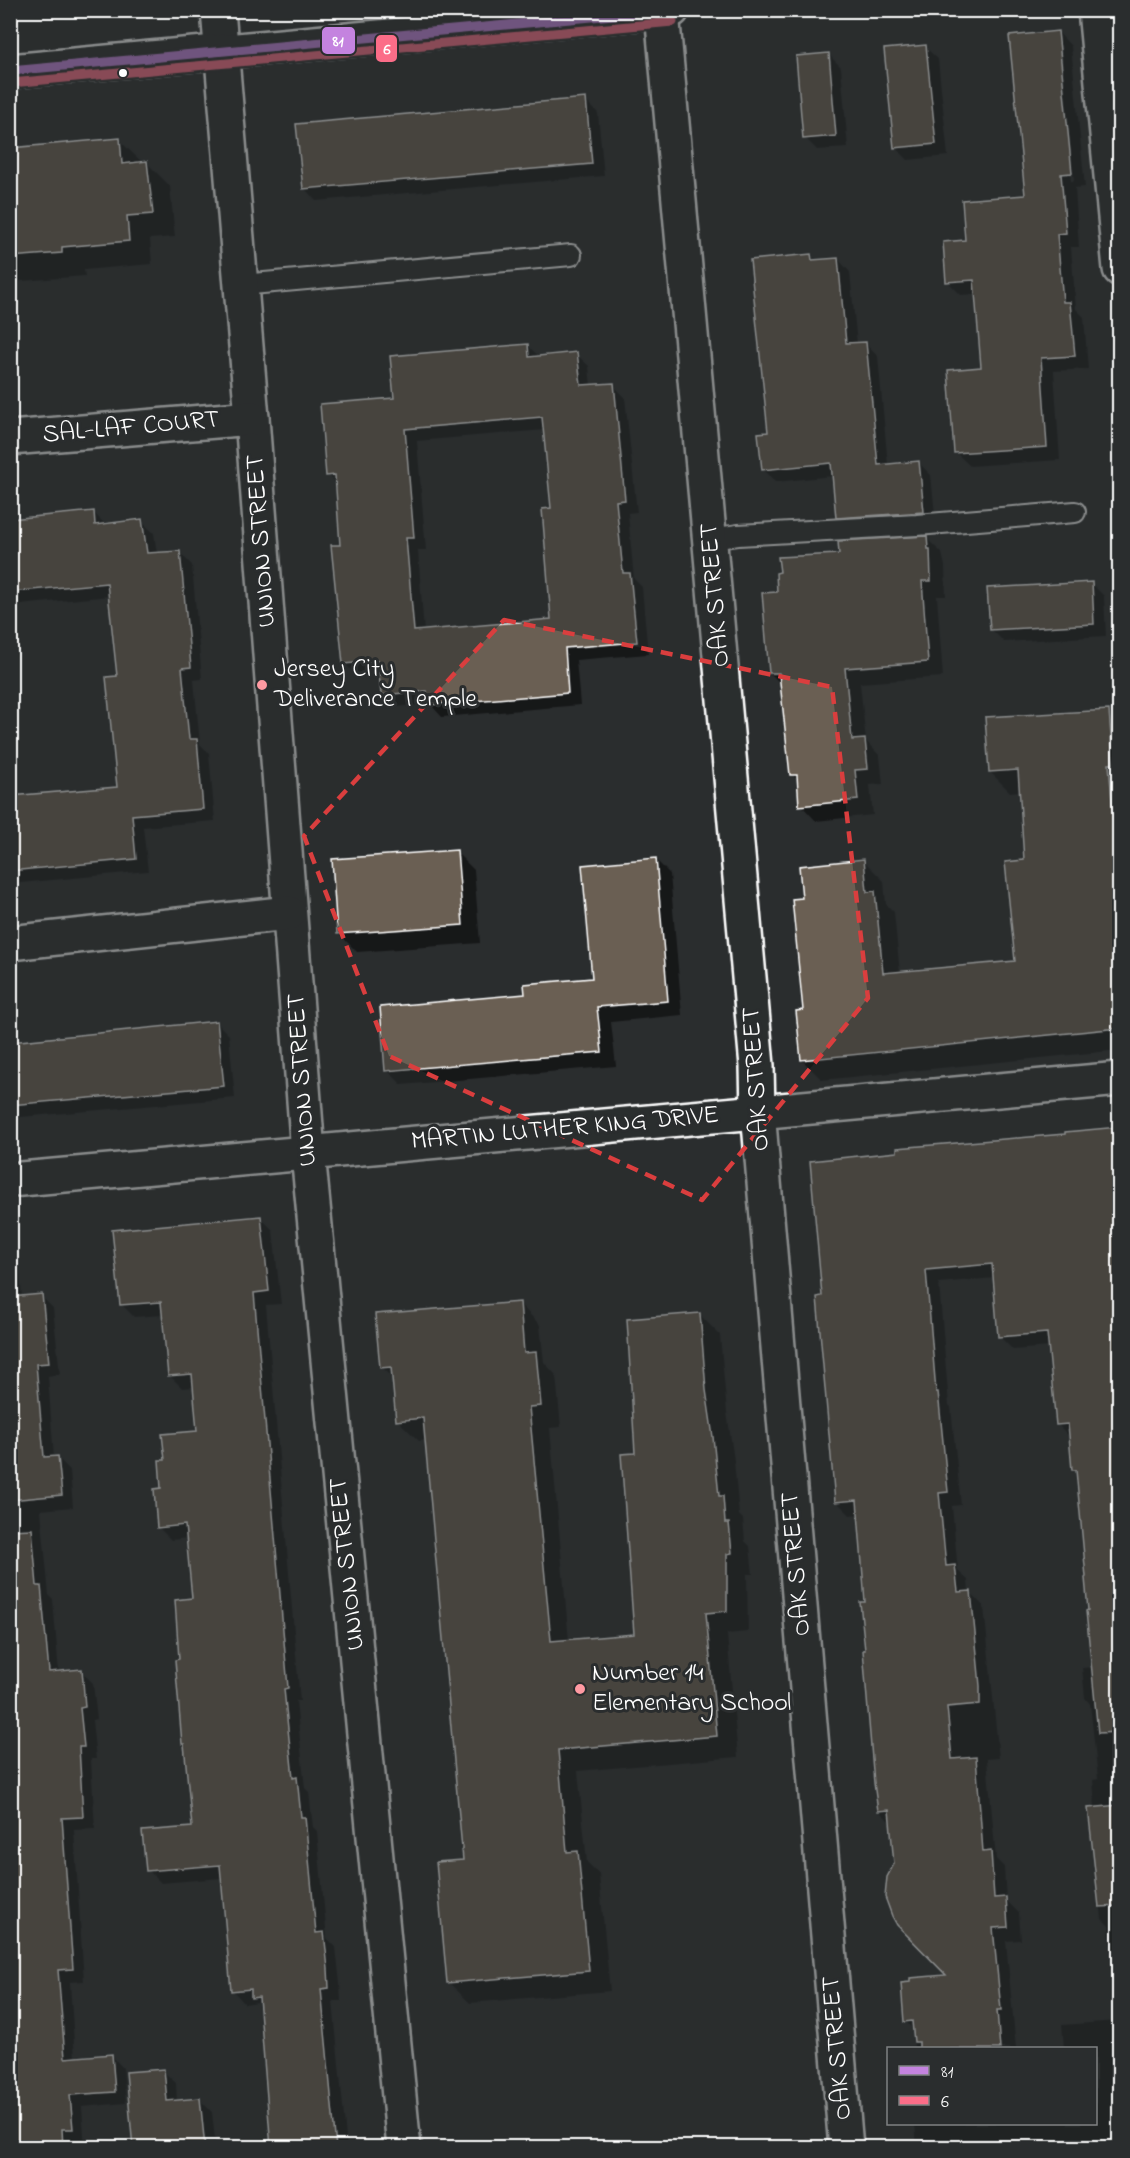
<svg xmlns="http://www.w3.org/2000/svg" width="1130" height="2158" viewBox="0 0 1130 2158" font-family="'Indie Flower',sans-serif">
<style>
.shadow{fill:#0007;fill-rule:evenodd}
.building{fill:#6b5f52;stroke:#fff;stroke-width:1.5;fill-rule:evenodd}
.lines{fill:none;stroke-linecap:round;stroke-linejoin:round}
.lane-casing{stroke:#fff;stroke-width:24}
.street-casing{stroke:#fff;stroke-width:38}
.secondary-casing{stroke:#fff;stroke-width:38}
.lane{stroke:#2a2d2e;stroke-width:20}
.street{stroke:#2a2d2e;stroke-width:33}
.secondary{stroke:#2a2d2e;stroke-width:33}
.bus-1-casing{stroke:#2a2d2e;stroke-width:14}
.bus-2-casing{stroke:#2a2d2e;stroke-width:14}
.bus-1{stroke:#c483df;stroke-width:9}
.bus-2{stroke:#fb6d88;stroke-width:9}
.marked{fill:none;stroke:#da3e3e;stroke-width:4.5;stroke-dasharray:12 8;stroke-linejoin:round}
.bus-dot{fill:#fff;stroke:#2a2d2e;stroke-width:2}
.poi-dot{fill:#ff9aa2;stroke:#2a2d2e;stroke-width:2}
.labels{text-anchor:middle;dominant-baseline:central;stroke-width:6;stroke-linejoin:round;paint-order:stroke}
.street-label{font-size:26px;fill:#fff;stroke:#2a2d2e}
.poi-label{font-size:26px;fill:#fff;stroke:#2a2d2e;text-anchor:start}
.line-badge{stroke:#2a2d2e;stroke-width:2}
.badge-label{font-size:16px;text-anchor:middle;font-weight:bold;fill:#fff}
</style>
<rect width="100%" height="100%" fill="#2a2d2e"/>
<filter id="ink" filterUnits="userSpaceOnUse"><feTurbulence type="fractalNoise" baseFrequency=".0167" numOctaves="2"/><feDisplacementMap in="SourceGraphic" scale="12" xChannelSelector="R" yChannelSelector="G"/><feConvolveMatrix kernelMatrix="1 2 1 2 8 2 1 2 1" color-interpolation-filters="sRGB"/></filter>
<g filter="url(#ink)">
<!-- shadow -->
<g class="shadow">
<path d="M1058 32 1071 46 1085 187 1075 188 1079 247H1071L1076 309 1084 317 1088 369 1054 371 1060 460 970 466 956 453 982 369 977 294 961 295 947 281 966 242 1027 197ZM1058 45H1061L1074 181H1071Z"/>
<polygon points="925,47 938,59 948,156 908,160 896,148"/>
<polygon points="828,54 841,67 848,148 817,150 805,138"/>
<polygon points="585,100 598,113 604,176 316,201 304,188"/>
<polygon points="119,140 143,163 147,163 170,186 175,237 150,239 152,264 84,270 85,276 10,282 10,149"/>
<polygon points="811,256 816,261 838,259 850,272 857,344 865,343 878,356 888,465 919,463 931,475 936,524 850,529 837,517 833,476 776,482 763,469"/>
<path d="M528 346 540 357 576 354 589 366 591 386 613 385 625 397 637 512 628 513 634 579 642 587 648 654 576 660 580 705 442 717 430 704 395 707 383 695 381 674 357 676 344 663 342 546 337 484 328 475 395 400ZM545 430 552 510 553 621 424 632 418 550H426L417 441Z"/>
<polygon points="93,512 106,525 141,521 154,533 157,554 179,552 192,565 202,679 194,680 200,744 209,753 215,821 143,827 148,871 10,884 10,798 119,788 118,677 110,596 10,606 10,520"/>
<polygon points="926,538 942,553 945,566 946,596 937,596 943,677 860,683 866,741 880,756 883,784 870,785 873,815 816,821 801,805 799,781 791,774 782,685 770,673 778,594 841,555"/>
<polygon points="1091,583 1104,596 1106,636 1004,642 991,629"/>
<polygon points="1109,711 1120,722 1120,1050 822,1080 802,1060 804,1012 804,899 864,861 884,881 886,904 894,912 900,973 1016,962 1026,861 1021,791 1010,792 990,772"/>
<polygon points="456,852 474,870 480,943 357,952 339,934"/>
<polygon points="655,859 670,874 682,1015 611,1022 616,1066 402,1085 387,1070 526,995 594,979"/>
<polygon points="217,1023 229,1035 235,1098 10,1118 10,1043"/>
<polygon points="1120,1129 1120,2143 1060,2148 917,2148 915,2124 1096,2124 1096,2048 1064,2048 1062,2025 1116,2021 1109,1926 1102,1919 1090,1809 1095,1808 1093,1780 1098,1779 1090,1704 1085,1698 1082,1668 1093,1667 1077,1473 1074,1470 1071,1438 1058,1425 1050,1347 1013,1350 999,1336 995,1278 939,1283 949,1405 951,1407 961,1505 952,1506 958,1571 968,1580 969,1592 984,1606 999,1758 987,1759 996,1859 1004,1867 1006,1900 1019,1913 1021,1940 1006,1941 1016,2048 914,2048 912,2028 905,2021 949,1977 895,1864 892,1824 879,1811 866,1651 866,1603 860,1514 850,1515 836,1501 819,1298 1067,1136 1067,1133"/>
<polygon points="261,1218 273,1230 281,1304 266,1305 300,1701 296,1701 305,1788 309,1792 313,1827 317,1831 327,1938 336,1947 340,1983 341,2001 333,2001 347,2148 273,2148 261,2006 258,2002 245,2004 233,1991 222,1878 161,1883 148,1870 194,1828 180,1661 193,1600 188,1538 171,1540 158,1527 166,1461 198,1433 195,1387 182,1388 169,1375 164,1315 134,1317 121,1304"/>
<polygon points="10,1243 18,1250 22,1297 41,1296 53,1308 60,1374 48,1376 54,1458 58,1458 70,1470 73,1507 41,1510 49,1595 53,1599 59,1673 81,1671 93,1683 97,1719 92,1720 96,1759 91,1759 95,1829 74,1830 84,1981 70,1982 75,2058 111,2055 123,2068 126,2103 82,2107 85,2148 10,2148"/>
<polygon points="519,1303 540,1325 544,1362 556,1375 561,1427 550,1428 569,1641 636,1635 637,1454 699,1314 720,1335 727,1412 734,1460 739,1515 743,1519 745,1541 750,1546 753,1574 747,1574 748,1632 727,1634 738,1757 578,1771 587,1862 599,1874 610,1991 470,2003 448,1982 465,1861 427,1440 419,1441 397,1420 394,1379 382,1367"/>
<polygon points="163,2071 176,2083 177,2102 200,2100 212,2112 216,2148 135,2148"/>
</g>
<!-- building -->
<g class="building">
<polygon points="1058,31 1072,173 1061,174 1066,233 1057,234 1063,302 1070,302 1075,356 1041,358 1047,447 954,453 948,370 981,367 974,280 946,282 943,242 965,240 962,200 1025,195 1009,36"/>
<polygon points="926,45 936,144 894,148 884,49"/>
<polygon points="829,53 836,136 803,139 796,56"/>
<polygon points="586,98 592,164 303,189 296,124"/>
<polygon points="120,138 122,164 147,161 153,214 127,216 129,241 62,247 62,253 10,257 10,148"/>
<polygon points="811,254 812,260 838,258 846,343 866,342 878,465 919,461 924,512 836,518 831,463 762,470 758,433 768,432 750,260"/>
<path d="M528 344 529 357 577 352 581 385 614 383 625 500 616 501 623 573H630L637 642 565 648 568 693 428 705 427 691 381 695 378 661 343 664 331 545H340L335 475 326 476 320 404 394 398 390 356ZM542 417 551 508 542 509 551 619 414 631 406 538H414L405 429Z"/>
<polygon points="94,511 95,525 142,519 147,553 180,551 191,667 182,668 189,739 197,739 203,809 132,815 136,859 10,871 10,796 117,787 106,677 117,676 107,583 10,592 10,519"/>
<polygon points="927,536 928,549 930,549 931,581 922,581 928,662 845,668 852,740 865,739 868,769 855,770 858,800 799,806 797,775 790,775 779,673 769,673 762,593 777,592 776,573 780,572 778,557 839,554 838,541"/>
<polygon points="1092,582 1094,624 990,630 987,588"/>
<polygon points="1109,710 1113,764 1109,764 1119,888 1119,1028 801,1060 796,1011 803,1010 792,899 802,898 799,866 864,859 867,892 875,891 883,973 1015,961 1005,862 1024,860 1018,770 989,772 985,717"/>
<polygon points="457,850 463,925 337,934 332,859"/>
<polygon points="656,858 668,1001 597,1007 602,1052 385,1071 380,1007 525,994 524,984 592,978 582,865"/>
<polygon points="217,1021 224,1086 10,1105 10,1042"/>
<polygon points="1119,1127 1119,1732 1098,1733 1086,1611 1088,1610 1085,1578 1086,1577 1076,1470 1072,1470 1068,1424 1056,1425 1047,1333 998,1337 992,1264 926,1270 936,1392 938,1392 948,1492 939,1493 946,1566 955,1565 958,1592 971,1591 980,1686 980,1704 947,1707 952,1759 976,1757 983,1852 991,1851 994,1898 1006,1897 1008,1927 993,1928 1001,2010 997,2010 1000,2049 919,2049 919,2042 914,2042 912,2021 904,2022 901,1983 910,1982 910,1978 946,1975 897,1925 892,1916 885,1897 887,1877 894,1864 889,1810 878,1811 874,1783 863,1650 865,1650 860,1602 865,1602 857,1500 835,1502 817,1297 822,1296 810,1161 897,1152 897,1148 1065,1134 1065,1132"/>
<polygon points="261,1216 269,1291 254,1293 288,1688 284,1689 293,1778 297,1777 301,1817 305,1817 316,1933 324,1932 328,1969 329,1988 321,1989 336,2148 271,2148 259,1997 251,1998 251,1989 231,1991 220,1865 146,1871 142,1831 192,1827 184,1744 182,1744 175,1660 179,1659 175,1600 192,1598 185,1525 157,1528 154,1489 161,1488 159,1460 165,1460 162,1434 197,1431 192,1374 168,1376 161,1302 120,1305 112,1230"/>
<polygon points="42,1294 49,1363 36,1364 44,1457 58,1456 62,1495 10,1500 10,1297"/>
<polygon points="520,1302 524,1353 536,1352 541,1406 529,1407 551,1641 634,1634 621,1454 635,1453 627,1319 700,1313 706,1390 713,1437 719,1496 723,1496 725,1523 729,1523 732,1553 727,1554 727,1611 706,1613 717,1736 558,1750 567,1852 578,1851 589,1971 447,1983 436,1862 463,1860 423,1418 396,1421 391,1367 380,1368 375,1314"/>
<polygon points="32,1529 37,1586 41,1586 49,1672 82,1669 85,1707 80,1708 84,1747 79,1747 83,1817 62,1818 73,1969 58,1970 65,2058 112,2054 115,2092 70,2095 73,2129 62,2129 63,2148 10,2148 10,1530"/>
<polygon points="1119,1805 1119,1906 1099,1907 1088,1808"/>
<polygon points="164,2069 167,2101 200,2098 205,2148 133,2148 126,2072"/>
</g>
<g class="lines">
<!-- lane casing -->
<g class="lane-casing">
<g id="lane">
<polyline points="242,285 571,255"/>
<polyline points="711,539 738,535 917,525 1075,512"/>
</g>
</g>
<!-- street casing -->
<g class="street-casing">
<g id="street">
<polyline points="218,10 252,418 308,1153 404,2148"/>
<polyline points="1095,10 1120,269"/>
<polyline points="662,12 757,1066 758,1111 846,2148"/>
<polyline points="10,438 252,418"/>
<polyline points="10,943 289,913"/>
</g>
</g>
<!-- secondary casing -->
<g class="secondary-casing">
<g id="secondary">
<polyline points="10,71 672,10"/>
<polyline points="10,1180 1120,1079"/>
</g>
</g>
<!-- lane -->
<use href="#lane" class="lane"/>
<!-- street -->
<use href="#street" class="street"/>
<!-- secondary -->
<use href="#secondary" class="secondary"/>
<!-- bus-1 casing -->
<g class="bus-1-casing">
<polyline id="bus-1" points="10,71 667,10"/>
</g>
<!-- bus-2 casing -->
<g class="bus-2-casing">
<polyline id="bus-2" points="11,83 673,22"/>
</g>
<!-- bus-1 -->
<use href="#bus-1" class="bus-1"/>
<!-- bus-2 -->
<use href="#bus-2" class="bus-2"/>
</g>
</g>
<!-- marked area -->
<path d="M0 0H1130V2158H0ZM504 620 832 687 868 998 702 1200 389 1056 304 836Z" fill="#2a2d2e" fill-opacity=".55" fill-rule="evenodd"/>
<path class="marked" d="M504 620 832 687 868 998 702 1200 389 1056 304 836Z"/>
<!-- markers -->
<circle class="bus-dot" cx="123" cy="73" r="5"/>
<g class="poi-dot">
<circle cx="262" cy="685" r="6"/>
<circle cx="580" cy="1689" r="6"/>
</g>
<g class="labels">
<!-- street labels -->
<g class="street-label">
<text transform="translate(131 428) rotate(-5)">SAL-LAF COURT</text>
<text transform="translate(262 541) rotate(-94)">UNION STREET</text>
<text transform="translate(716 595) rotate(-95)">OAK STREET</text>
<text transform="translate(757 1079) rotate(-94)">OAK STREET</text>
<text transform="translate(303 1080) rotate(-94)">UNION STREET</text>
<text transform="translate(565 1129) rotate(-5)">MARTIN LUTHER KING DRIVE</text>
<text transform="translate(348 1564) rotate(-96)">UNION STREET</text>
<text transform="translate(797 1564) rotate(-95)">OAK STREET</text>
<text transform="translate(838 2048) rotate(-95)">OAK STREET</text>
</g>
<!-- poi labels -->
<g class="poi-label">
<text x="274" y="670">Jersey City<tspan x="274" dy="30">Deliverance Temple</tspan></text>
<text x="592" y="1674">Number 14<tspan x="592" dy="30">Elementary School</tspan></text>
</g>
</g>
<g class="line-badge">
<rect x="321" y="26" width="35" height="29" rx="6" fill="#c483df"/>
<rect x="375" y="34" width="23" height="29" rx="6" fill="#fb6d88"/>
</g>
<g class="badge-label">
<text x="338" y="46">81</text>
<text x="387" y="54">6</text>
</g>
<!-- margin -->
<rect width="1130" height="2158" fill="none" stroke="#2a2d2e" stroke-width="36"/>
<rect x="18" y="18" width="1094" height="2122" fill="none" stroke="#fff" stroke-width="2" filter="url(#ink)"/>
<!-- legend -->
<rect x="887" y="2047" width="210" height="78" fill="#2a2d2e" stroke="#7f8182" stroke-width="1.5"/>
<rect x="899" y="2066" width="30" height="9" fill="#c483df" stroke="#7f8182" stroke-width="1.5"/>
<text x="941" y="2077" font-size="18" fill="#ffffff">81</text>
<rect x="899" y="2096" width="30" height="9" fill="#fb6d88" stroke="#7f8182" stroke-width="1.5"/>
<text x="941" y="2107" font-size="18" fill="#ffffff">6</text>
</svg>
